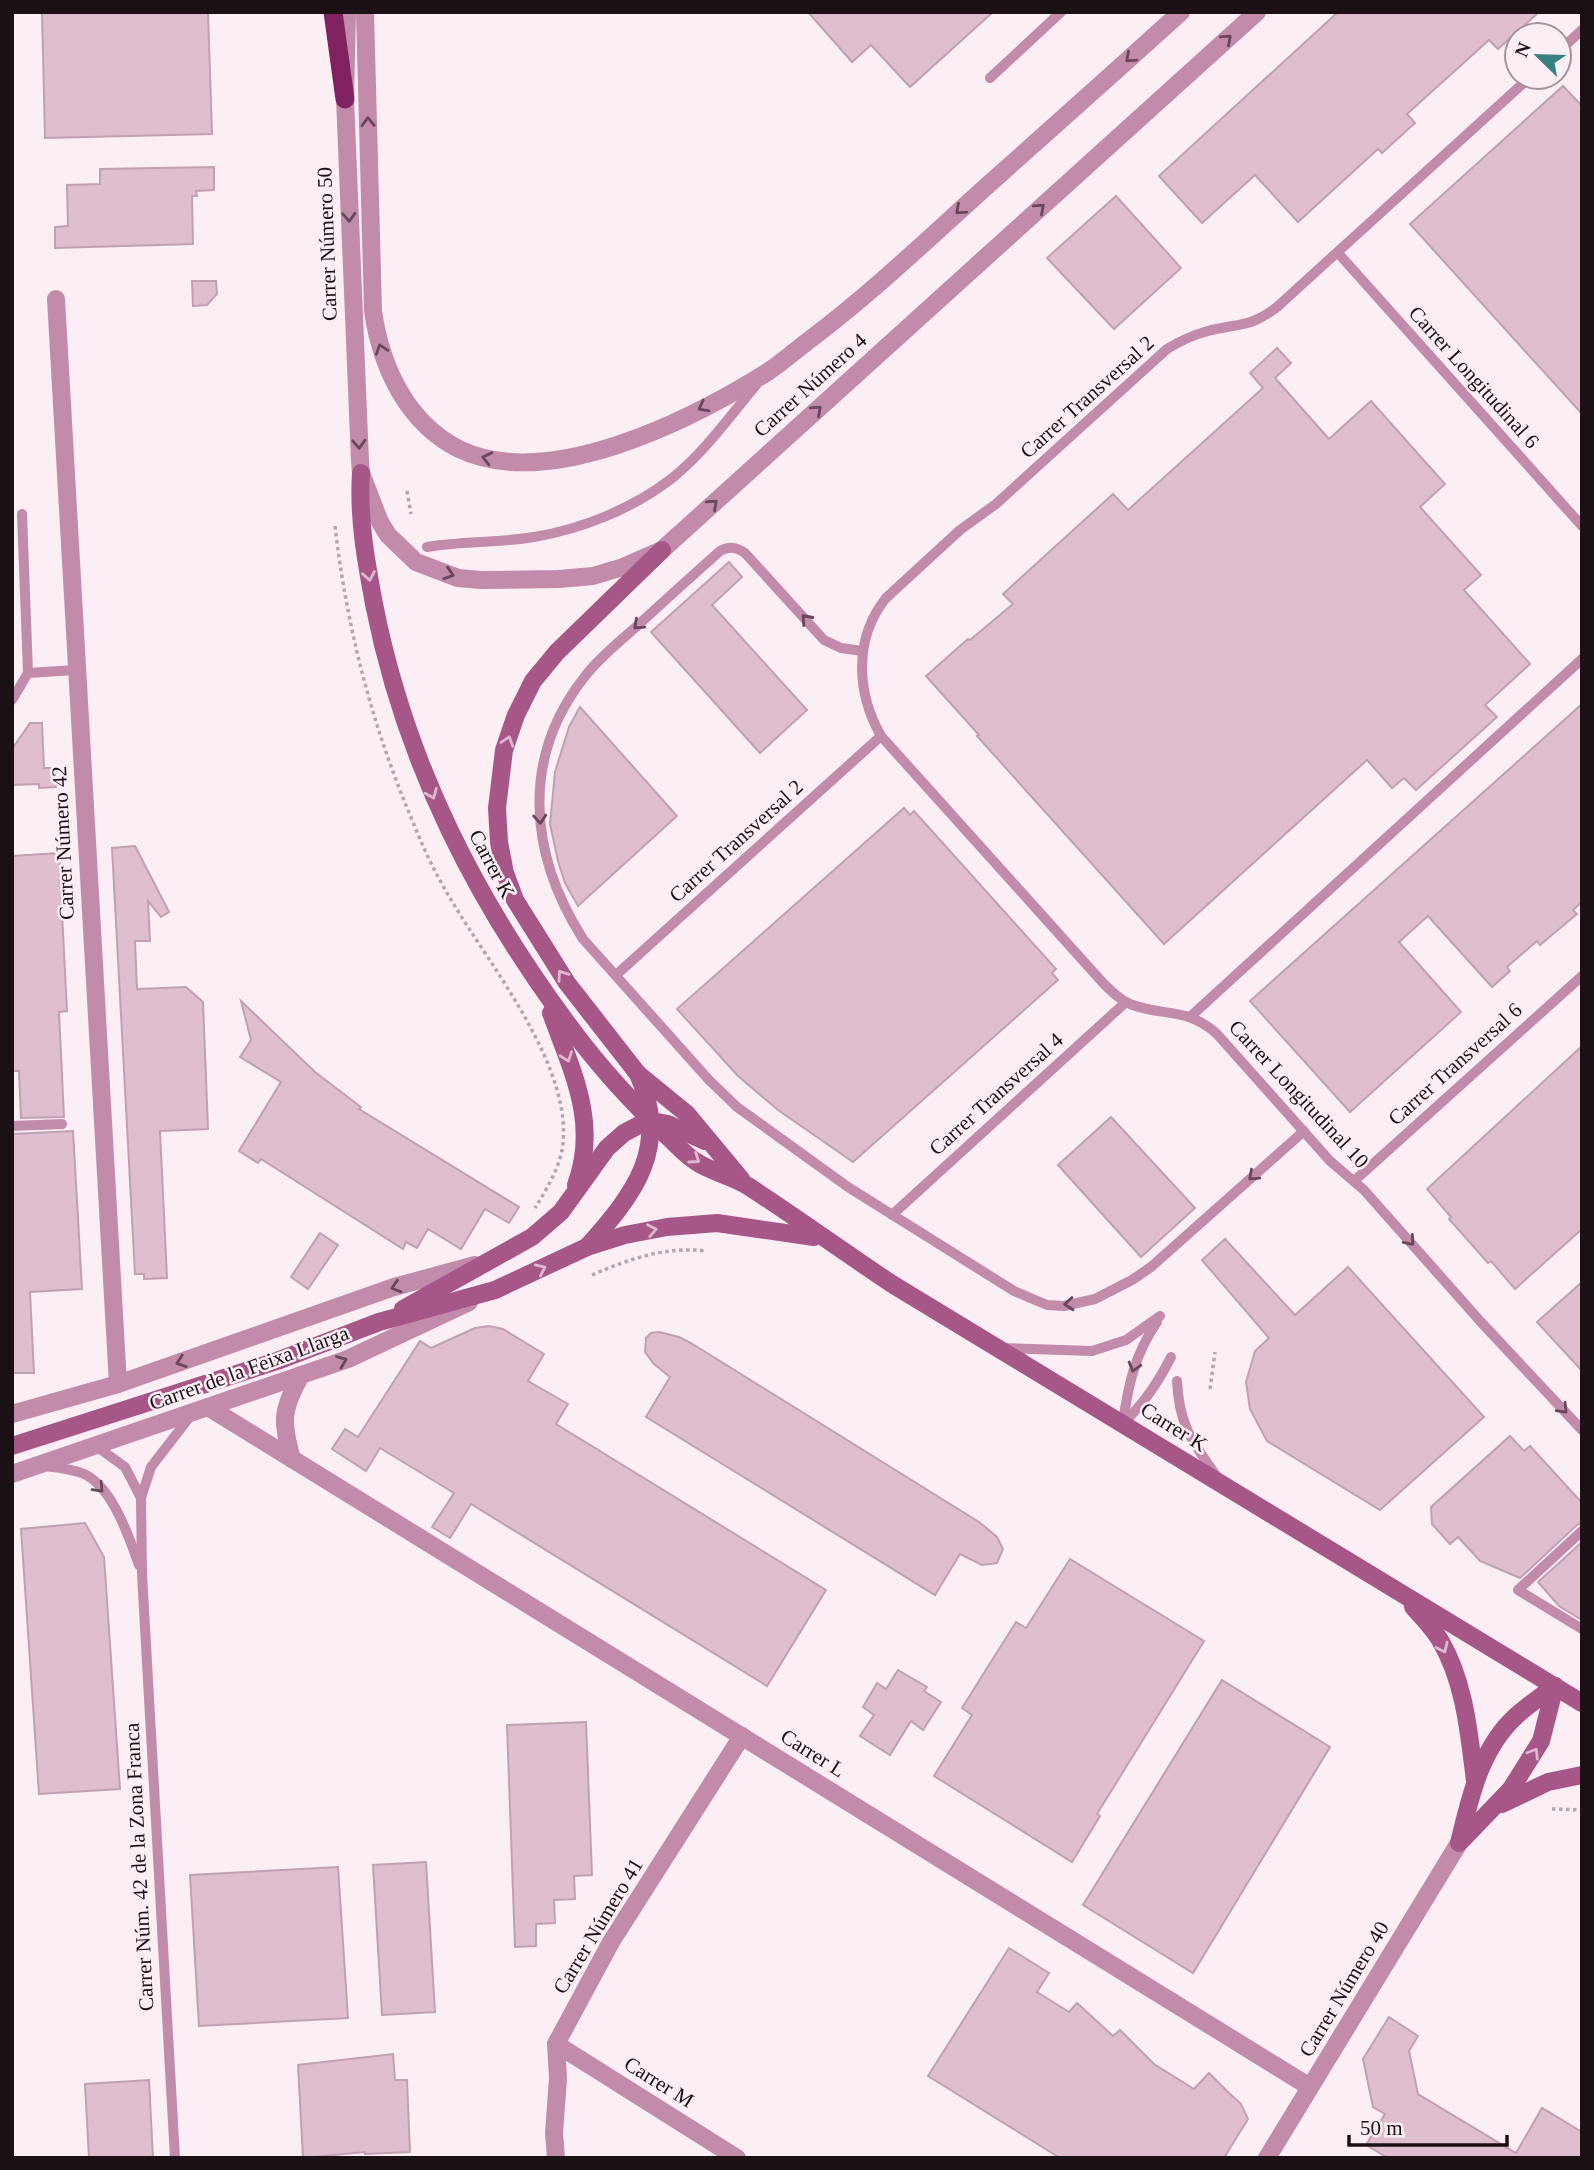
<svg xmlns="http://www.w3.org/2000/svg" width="1594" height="2170" viewBox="0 0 1594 2170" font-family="Georgia,serif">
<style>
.building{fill:#dfbed0;stroke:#c0a0b1;stroke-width:2}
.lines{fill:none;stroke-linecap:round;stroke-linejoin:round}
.path{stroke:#b4a6ad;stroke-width:3.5;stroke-dasharray:3.5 3.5;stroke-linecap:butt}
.service{stroke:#c28baa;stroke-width:10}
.minor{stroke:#c28baa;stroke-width:18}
.tertiary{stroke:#c28baa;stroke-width:18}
.secondary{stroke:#a65787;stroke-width:18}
.trunk{stroke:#802260;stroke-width:19}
.oneway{stroke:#674759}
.oneway2{stroke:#deb9ce}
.labels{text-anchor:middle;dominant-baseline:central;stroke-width:5;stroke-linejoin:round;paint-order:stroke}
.street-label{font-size:21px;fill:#1c1017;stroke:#fceef5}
</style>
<rect width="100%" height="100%" fill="#fceef5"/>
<!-- building -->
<g class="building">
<polygon points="42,12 208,12 212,134 45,138"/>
<polygon points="808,12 993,12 910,87 871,45 852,62"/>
<polygon points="1338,12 1539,12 1498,49 1489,40 1407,114 1415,123 1382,153 1378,149 1298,222 1255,175 1202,223 1159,176"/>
<polygon points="1563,86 1582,106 1582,414 1410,224"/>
<polygon points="214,167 214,190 196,191 197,196 192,196 193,244 55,248 55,227 68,226 67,185 100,184 100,169"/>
<polygon points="1116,196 1181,268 1114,329 1047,258"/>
<polygon points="192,281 216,281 217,294 207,305 193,306"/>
<polygon points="1277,348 1291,363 1275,378 1329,439 1371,401 1445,484 1420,507 1481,575 1464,590 1530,664 1485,705 1497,717 1416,790 1404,778 1392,788 1367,760 1164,944 977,736 979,735 926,676 968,639 970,640 1013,604 1003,594 1113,494 1128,510 1263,388 1250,373"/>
<polygon points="729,562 742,577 712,605 807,710 760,753 651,632"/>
<polygon points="1582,704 1582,902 1573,910 1577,914 1540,945 1537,941 1507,967 1510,971 1492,987 1428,916 1399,942 1461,1012 1350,1112 1250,1001"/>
<polygon points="580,707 677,816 578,906 565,883 558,861 550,824 555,772 569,727"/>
<polygon points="30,723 42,723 44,768 55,768 56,787 39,788 39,784 12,785 12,749"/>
<polygon points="904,808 910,815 914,811 1056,969 1052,973 1058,980 853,1162 778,1110 738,1076 677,1009"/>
<polygon points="135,846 169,912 161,917 148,901 150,941 135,941 137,989 186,987 203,1002 208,1129 160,1131 167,1278 144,1279 144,1274 135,1274 112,848"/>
<polygon points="59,853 67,1011 59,1012 64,1117 21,1118 19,1071 12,1071 12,856"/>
<polygon points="241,1001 315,1072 361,1107 359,1109 519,1207 509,1223 485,1209 461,1249 428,1229 417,1248 406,1242 403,1249 261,1159 258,1163 239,1151 281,1082 240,1057 251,1040"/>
<polygon points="1582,1046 1582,1229 1515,1289 1491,1261 1488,1263 1449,1219 1451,1217 1427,1189"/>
<polygon points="1111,1117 1195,1208 1141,1257 1058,1165"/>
<polygon points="73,1131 82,1289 30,1292 34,1373 12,1373 12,1134"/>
<polygon points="320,1233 338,1245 308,1289 291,1277"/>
<polygon points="1225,1239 1295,1315 1348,1267 1484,1417 1380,1510 1267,1441 1250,1409 1246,1382 1255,1351 1269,1338 1202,1260"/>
<polygon points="1582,1282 1582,1371 1537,1322"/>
<polygon points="489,1326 503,1329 544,1354 528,1381 568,1404 556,1424 826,1590 767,1686 471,1504 450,1538 432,1527 454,1493 380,1448 366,1471 332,1449 345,1429 358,1437 420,1341 431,1348 475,1328"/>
<polygon points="659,1332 679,1337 691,1343 979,1522 997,1537 1003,1549 997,1563 982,1565 960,1554 935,1595 646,1417 670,1377 654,1364 645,1352 646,1338 651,1333"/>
<polygon points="1510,1436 1524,1451 1530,1446 1582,1503 1582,1523 1577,1525 1520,1578 1480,1561 1458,1537 1450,1544 1432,1524 1431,1507"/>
<polygon points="85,1523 104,1557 120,1789 39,1794 21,1529"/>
<polygon points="1582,1542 1582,1620 1559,1606 1538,1582"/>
<polygon points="1070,1559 1204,1641 1097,1814 1100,1816 1072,1862 934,1776 972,1715 962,1708 1016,1622 1026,1628"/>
<polygon points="898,1670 927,1687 924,1691 941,1702 923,1730 911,1721 890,1755 860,1736 874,1715 863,1707 877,1683 886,1689"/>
<polygon points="1222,1680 1330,1747 1193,1973 1083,1905"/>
<polygon points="586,1722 592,1875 574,1876 575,1899 554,1900 555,1923 536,1924 536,1946 515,1947 507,1725"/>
<polygon points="426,1862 435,2012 382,2015 373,1865"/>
<polygon points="338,1867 348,2018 199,2026 190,1875"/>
<polygon points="1009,1948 1049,1973 1037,1992 1069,2012 1077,2003 1113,2036 1120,2030 1154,2064 1194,2089 1209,2073 1228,2092 1241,2104 1248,2119 1224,2158 1060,2158 928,2076"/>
<polygon points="1389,2017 1418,2036 1409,2051 1418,2094 1516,2153 1542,2108 1582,2132 1582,2158 1388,2158 1366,2145 1385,2114 1373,2107 1363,2059"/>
<polygon points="393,2054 395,2080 407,2080 410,2152 365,2154 365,2152 303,2158 298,2065"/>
<polygon points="149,2080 153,2158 89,2158 85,2084"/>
</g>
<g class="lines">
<!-- path -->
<g class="path">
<polyline points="407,491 411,514"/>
<path d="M335 526C347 629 372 726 413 822 424 850 437 877 453 903 491 967 576 1071 562 1150 558 1171 546 1190 535 1208"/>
<path d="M592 1275C629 1259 666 1246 707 1251"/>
<polyline points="1210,1389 1215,1352"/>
<polyline points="1552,1809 1582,1810"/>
</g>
<!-- service -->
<g class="service">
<polyline points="1559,51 1582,30"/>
<path d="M1530 77 1277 307C1250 328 1238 323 1208 331 1193 335 1180 341 1167 349L996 504 960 530 886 598C854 638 856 692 881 736L1104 984C1112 992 1120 1000 1130 1004 1162 1017 1186 1006 1217 1034L1330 1161 1364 1190 1480 1321 1582 1430"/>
<polyline points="990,78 1061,12"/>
<polyline points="1338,253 1582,526"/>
<polyline points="22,514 28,673"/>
<path d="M427 547C462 541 499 543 534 537 582 529 632 509 671 479 704 453 730 416 757 384"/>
<path d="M863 651 841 648 824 640 745 553C736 547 729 546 720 551 692 576 664 601 636 627 619 642 600 657 586 675 520 757 529 854 583 939L709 1080 737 1107 848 1187 1014 1291 1047 1305 1064 1306 1095 1299 1132 1280 1151 1267 1304 1131"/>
<polyline points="12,700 28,673 76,670"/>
<polyline points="616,975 881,736"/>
<polyline points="1190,1017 1582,659"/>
<polyline points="12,1126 62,1124"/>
<polyline points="1354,1181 1582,976"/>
<polyline points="892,1215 1126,1002"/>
<polyline points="1001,1348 1092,1351 1126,1340 1160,1316"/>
<path d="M1177 1381C1179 1426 1193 1442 1217 1477"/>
<path d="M1123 1423C1128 1385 1135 1354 1157 1322"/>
<path d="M1123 1423C1144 1404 1158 1383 1171 1357"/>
<polyline points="96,1446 125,1467 141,1498 142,1574 175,2158"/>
<path d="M45 1466C58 1468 76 1469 88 1476 114 1492 129 1537 139 1565"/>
<polyline points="141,1498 151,1467 192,1414"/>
<polyline points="1582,1531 1518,1590 1582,1629"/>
</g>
<!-- minor -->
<g class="minor">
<polyline points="56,299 118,1384"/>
<polyline points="208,1407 1310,2087"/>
<polyline points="12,1414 118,1384 394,1287 475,1265"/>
<path d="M292 1459C281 1421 282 1409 301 1375"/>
<polyline points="12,1474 348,1359 469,1302"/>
<polyline points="556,2044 737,2158"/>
<polyline points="556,2158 554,2133 558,2078 556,2044 611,1942 742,1736"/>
<polyline points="1267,2158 1459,1843"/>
</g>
<!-- tertiary -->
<g class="tertiary">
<polyline points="347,12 345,99 360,461 361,473 380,522 388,535 416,562 458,578 481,580 559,579 593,576 623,567 662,550 1257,12"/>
<path d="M365 12 373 311C381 367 407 423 459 449 548 492 689 421 766 373 782 363 797 349 812 338 874 291 930 237 988 185 1052 128 1117 70 1181 12"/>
</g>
<!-- secondary -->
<g class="secondary">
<path d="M361 473C358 518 366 561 374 604 406 766 478 905 576 1035 603 1071 632 1102 664 1133 674 1142 684 1154 695 1161 711 1172 732 1176 748 1186 797 1218 844 1252 892 1284L1582 1703"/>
<polyline points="662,550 557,652 533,681 516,715 504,750 497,808 499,842 505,873 515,900 567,983 638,1074 687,1114 741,1179"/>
<path d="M551 1013C572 1071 599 1123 576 1185"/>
<path d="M587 1247C634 1194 671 1148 638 1074"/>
<polyline points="403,1309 532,1237 561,1212 607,1148 624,1133 641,1124 652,1121 668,1124 705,1141"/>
<polyline points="12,1446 277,1361 379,1322 495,1290 587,1247 625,1235 667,1227 717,1223 814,1237"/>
<path d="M1413 1607C1422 1617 1433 1628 1440 1640 1465 1682 1469 1734 1475 1781"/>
<polyline points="1502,1804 1548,1782 1582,1775"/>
<polyline points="1461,1841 1511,1789 1541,1741 1555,1686"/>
<path d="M1459 1843C1470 1798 1480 1749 1516 1716 1528 1705 1542 1696 1555 1686"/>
</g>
<!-- trunk -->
<polyline class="trunk" points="333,12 345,99"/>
</g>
<!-- one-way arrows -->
<defs><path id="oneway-chevron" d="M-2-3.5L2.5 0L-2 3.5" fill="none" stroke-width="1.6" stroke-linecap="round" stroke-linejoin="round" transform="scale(1.75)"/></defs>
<g class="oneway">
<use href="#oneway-chevron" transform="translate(1227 39) rotate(-42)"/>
<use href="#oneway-chevron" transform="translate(1130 58) rotate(138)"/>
<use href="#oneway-chevron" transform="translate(368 122) rotate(-92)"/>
<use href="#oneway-chevron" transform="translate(1040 208) rotate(-42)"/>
<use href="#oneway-chevron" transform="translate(960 210) rotate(138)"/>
<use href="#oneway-chevron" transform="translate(349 217) rotate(88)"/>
<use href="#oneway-chevron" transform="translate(381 349) rotate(-109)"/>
<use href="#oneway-chevron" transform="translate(703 407) rotate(152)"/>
<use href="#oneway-chevron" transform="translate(817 410) rotate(-42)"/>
<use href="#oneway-chevron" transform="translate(359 444) rotate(87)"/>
<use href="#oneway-chevron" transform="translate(487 458) rotate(-166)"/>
<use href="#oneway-chevron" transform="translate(713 504) rotate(-42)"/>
<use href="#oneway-chevron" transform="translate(449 574) rotate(18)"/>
<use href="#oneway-chevron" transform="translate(806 619) rotate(-132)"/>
<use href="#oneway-chevron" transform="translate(638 625) rotate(138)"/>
<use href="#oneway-chevron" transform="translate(540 819) rotate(86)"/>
<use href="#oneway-chevron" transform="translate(1253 1176) rotate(138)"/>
<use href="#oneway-chevron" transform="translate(1410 1241) rotate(49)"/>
<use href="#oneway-chevron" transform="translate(396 1287) rotate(163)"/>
<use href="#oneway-chevron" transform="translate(1069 1304) rotate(175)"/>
<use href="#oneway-chevron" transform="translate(342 1361) rotate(-21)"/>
<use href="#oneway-chevron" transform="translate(181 1362) rotate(161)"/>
<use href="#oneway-chevron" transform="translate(1134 1367) rotate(106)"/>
<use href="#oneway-chevron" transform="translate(1563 1409) rotate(47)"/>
<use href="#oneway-chevron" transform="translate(99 1488) rotate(47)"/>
</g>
<g class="oneway2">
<use href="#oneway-chevron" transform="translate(369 576) rotate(80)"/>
<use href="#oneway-chevron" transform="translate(508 741) rotate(-72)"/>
<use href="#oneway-chevron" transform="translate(432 794) rotate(67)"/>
<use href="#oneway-chevron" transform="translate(562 975) rotate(-125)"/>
<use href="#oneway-chevron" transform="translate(567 1057) rotate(70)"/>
<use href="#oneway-chevron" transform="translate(695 1159) rotate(35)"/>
<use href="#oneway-chevron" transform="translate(652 1230) rotate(-11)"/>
<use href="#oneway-chevron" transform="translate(541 1269) rotate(-25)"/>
<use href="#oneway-chevron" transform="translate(1443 1648) rotate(65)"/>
<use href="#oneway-chevron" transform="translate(1534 1753) rotate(-58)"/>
</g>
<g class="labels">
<!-- street labels -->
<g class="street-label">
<text transform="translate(327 244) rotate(-92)">Carrer Número 50</text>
<text transform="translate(1474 377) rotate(48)">Carrer Longitudinal 6</text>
<text transform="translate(810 385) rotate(-42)">Carrer Número 4</text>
<text transform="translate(1087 397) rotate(-42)">Carrer Transversal 2</text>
<text transform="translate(736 841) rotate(-42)">Carrer Transversal 2</text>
<text transform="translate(63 843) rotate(-93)">Carrer Número 42</text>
<text transform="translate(492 864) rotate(62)">Carrer K</text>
<text transform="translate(1455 1064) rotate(-42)">Carrer Transversal 6</text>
<text transform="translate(996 1094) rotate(-42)">Carrer Transversal 4</text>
<text transform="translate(1299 1094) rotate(47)">Carrer Longitudinal 10</text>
<text transform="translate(249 1368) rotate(-20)">Carrer de la Feixa Llarga</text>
<text transform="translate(1174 1427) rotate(32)">Carrer K</text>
<text transform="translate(813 1753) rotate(32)">Carrer L</text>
<text transform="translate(139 1867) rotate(-93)">Carrer Núm. 42 de la Zona Franca</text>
<text transform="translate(598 1926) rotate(-59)">Carrer Número 41</text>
<text transform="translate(1344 1989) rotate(-59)">Carrer Número 40</text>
<text transform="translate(659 2082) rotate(32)">Carrer M</text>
</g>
</g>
<!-- border -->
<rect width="1594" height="2170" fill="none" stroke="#1c1017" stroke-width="28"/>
<!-- north arrow -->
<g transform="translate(1538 56) rotate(293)"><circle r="33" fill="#fceef5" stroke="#a2959c" stroke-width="2"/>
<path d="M0-5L12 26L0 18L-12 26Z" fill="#388180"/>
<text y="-10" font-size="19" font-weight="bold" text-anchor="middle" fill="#1c1017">N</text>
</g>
<!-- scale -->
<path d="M1349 2135v10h158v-10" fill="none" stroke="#1c1017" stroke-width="3.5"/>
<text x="1360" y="2135" font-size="21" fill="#1c1017" stroke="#fceef5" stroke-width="5" paint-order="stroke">50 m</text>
</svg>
